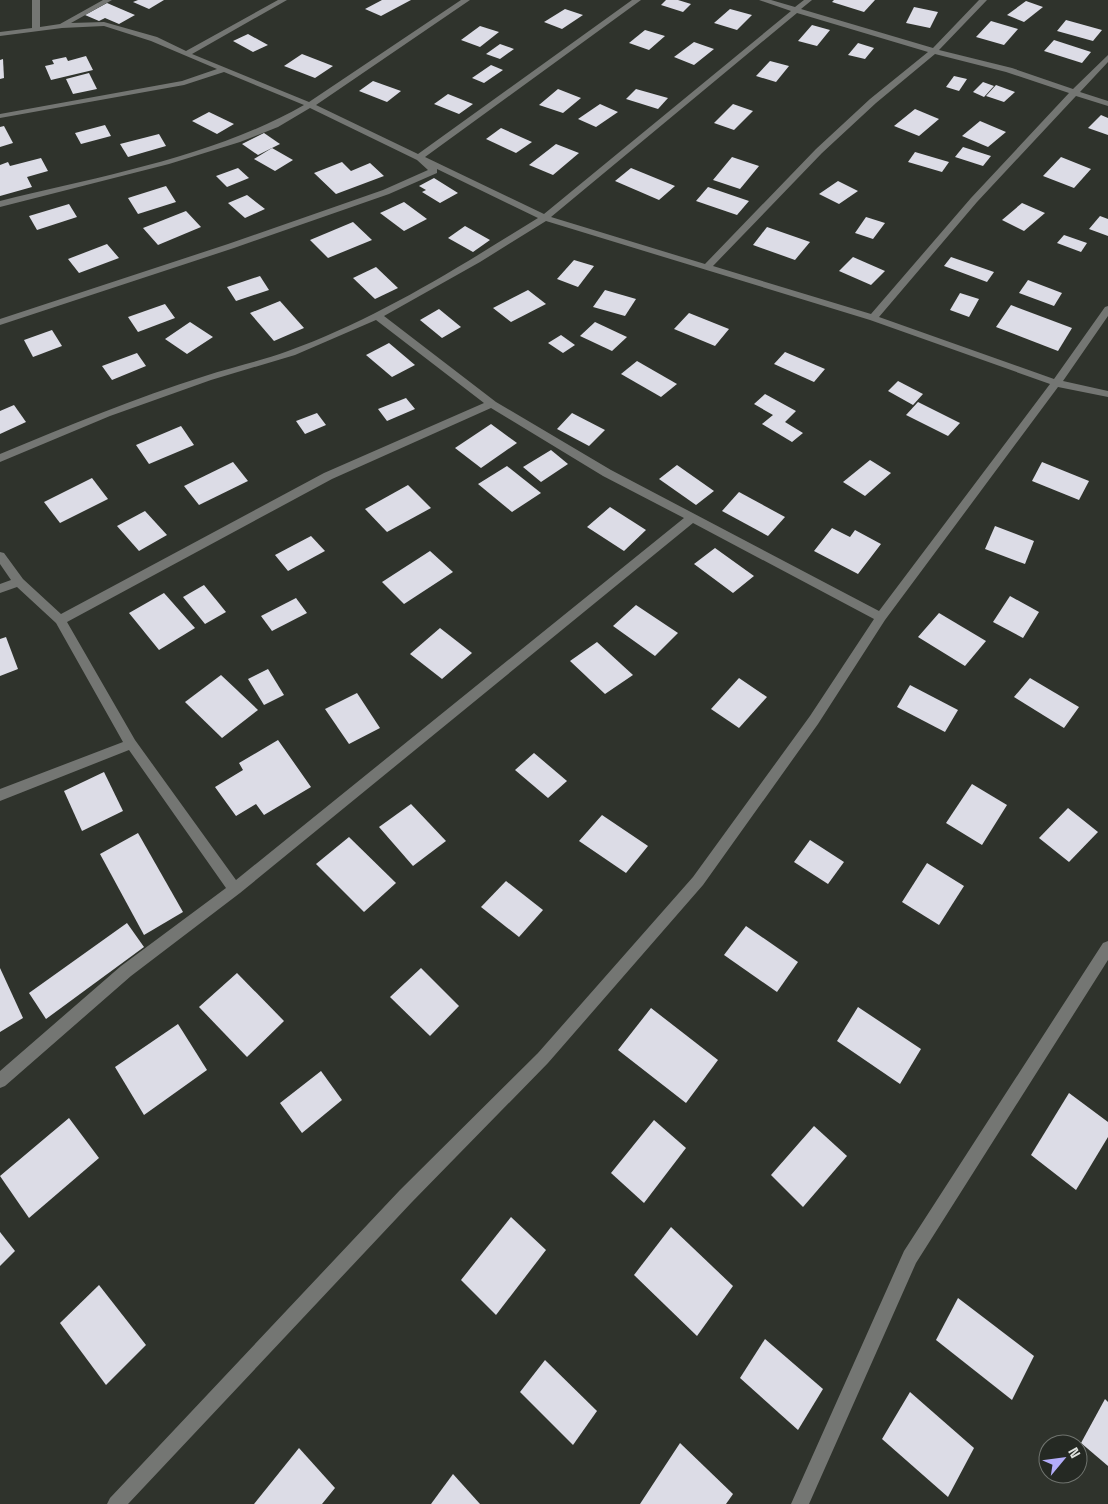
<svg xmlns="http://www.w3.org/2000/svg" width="1108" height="1504" viewBox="0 0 1108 1504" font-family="'Space Grotesk',sans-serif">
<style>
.building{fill:#dcdce6}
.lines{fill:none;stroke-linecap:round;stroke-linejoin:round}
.minor{fill:#747673;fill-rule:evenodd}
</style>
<rect width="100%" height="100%" fill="#2f332c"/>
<!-- building -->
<g class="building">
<polygon points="138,0 164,0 149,9 133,2"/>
<polygon points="382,0 411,0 381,16 365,9"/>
<polygon points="666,0 678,0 691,4 683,12 661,5"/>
<polygon points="834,0 875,0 864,12 832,2"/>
<polygon points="1026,1 1043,7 1024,22 1007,15"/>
<polygon points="107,3 135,15 119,24 105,18 99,21 85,15"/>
<polygon points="914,7 938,12 930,28 906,23"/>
<polygon points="565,9 583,15 562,29 544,22"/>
<polygon points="730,9 752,15 737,30 714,23"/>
<polygon points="1066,20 1102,30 1093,41 1057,31"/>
<polygon points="991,21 1018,29 1004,45 976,37"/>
<polygon points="812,25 830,30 817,46 798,41"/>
<polygon points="480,26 499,32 480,47 461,40"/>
<polygon points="645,30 665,36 649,50 629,43"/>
<polygon points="248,34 268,45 253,52 233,41"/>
<polygon points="1054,40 1091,52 1082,63 1044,51"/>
<polygon points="694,42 714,49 694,65 674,57"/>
<polygon points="858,43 874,48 865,59 848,55"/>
<polygon points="500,44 514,49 500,59 486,54"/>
<polygon points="302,54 333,66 315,78 284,66"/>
<polygon points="86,56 93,70 51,80 45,66 54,64 52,60 66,57 68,61"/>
<polygon points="3,59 4,78 0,79 0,60"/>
<polygon points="770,61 789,66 776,82 756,76"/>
<polygon points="491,65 503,70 484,83 472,78"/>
<polygon points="89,73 97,89 73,94 66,79"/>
<polygon points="954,76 967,79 959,91 946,87"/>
<polygon points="373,81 401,91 387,102 359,91"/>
<polygon points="983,82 994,86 984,97 973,92"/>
<polygon points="996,85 1015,92 1004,102 986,96"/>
<polygon points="558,89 581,98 563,113 539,105"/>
<polygon points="636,89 668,98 658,109 626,99"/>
<polygon points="448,94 473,104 459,114 434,104"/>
<polygon points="600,104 618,112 596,127 578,119"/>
<polygon points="733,104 753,111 734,130 714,123"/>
<polygon points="915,109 939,119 919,136 894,126"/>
<polygon points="209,112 234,124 217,134 192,121"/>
<polygon points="1101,115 1108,118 1108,135 1088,128"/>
<polygon points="980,121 1006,132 988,147 962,136"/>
<polygon points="105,125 111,136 81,144 75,133"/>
<polygon points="4,126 13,143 0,147 0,127"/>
<polygon points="501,128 532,142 516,153 486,139"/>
<polygon points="264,133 280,144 258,155 242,144"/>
<polygon points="159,134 166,146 128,157 120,144"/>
<polygon points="556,144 579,153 553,175 529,165"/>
<polygon points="963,147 991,156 983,166 955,157"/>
<polygon points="272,148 293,160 275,171 254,159"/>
<polygon points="915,152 949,162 942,172 908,162"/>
<polygon points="732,157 759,166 740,189 713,180"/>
<polygon points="1061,157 1091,169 1074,188 1043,176"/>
<polygon points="41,158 48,171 27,177 32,187 0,196 0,165 8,162 10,166"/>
<polygon points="342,162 351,171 370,163 384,176 336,194 314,173"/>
<polygon points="238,168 249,178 227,187 216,176"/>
<polygon points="631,168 675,186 659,200 615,181"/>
<polygon points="434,178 458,193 440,203 422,192 426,190 419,186"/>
<polygon points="838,181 858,191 839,204 819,194"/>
<polygon points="166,186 176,202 138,214 128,198"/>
<polygon points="708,187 749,201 737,215 696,201"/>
<polygon points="247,195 265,209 245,218 228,203"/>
<polygon points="404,202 427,219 404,231 380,213"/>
<polygon points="1022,203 1045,213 1024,231 1002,220"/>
<polygon points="69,204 77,217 37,230 29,216"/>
<polygon points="186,211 201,227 158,245 143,228"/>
<polygon points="1100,216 1108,219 1108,236 1089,229"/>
<polygon points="866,217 885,223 873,239 855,233"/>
<polygon points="353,222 372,240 328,258 310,240"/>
<polygon points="465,226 490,240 473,252 448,238"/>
<polygon points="767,227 810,242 795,260 753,245"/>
<polygon points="1064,235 1087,243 1081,252 1057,243"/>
<polygon points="107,244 119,258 79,273 68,259"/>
<polygon points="853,257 885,271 871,285 839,271"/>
<polygon points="951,257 994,272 987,282 944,266"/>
<polygon points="574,260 594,266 578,287 557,279"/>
<polygon points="376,267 398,288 375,299 353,278"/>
<polygon points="260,276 269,290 236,301 227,287"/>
<polygon points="1028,280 1062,293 1054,306 1019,293"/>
<polygon points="528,290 546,304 511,322 493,308"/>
<polygon points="605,290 636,299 625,316 593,307"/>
<polygon points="960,293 979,299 969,317 950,310"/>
<polygon points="280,301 304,328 274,341 250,313"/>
<polygon points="165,304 175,318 138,332 128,317"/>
<polygon points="1011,305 1072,328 1058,351 996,327"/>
<polygon points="439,309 461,327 442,338 420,320"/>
<polygon points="689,313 729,329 715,346 674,329"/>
<polygon points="190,322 213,337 187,354 165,339"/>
<polygon points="595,322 627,337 612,351 580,336"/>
<polygon points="52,330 62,346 33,357 24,340"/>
<polygon points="561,335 575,345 563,353 548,343"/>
<polygon points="389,343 415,365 392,377 366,355"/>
<polygon points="785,352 825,369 814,382 774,364"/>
<polygon points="137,353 146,366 112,380 102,366"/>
<polygon points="637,361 677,384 661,397 621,374"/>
<polygon points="898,381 923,394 913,405 888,391"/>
<polygon points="765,394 796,411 785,422 803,433 792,442 762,424 773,415 754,404"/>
<polygon points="406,398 415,409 387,421 378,409"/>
<polygon points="918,402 960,423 948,436 906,415"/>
<polygon points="14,405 26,422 0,434 0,411"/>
<polygon points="317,413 326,425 305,434 296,421"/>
<polygon points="572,413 605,430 589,446 557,429"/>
<polygon points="491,424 517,443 481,468 455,448"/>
<polygon points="181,426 194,445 149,464 136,445"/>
<polygon points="551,450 568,464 541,482 523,467"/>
<polygon points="870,460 891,473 865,496 843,482"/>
<polygon points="233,462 248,481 199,505 184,486"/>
<polygon points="1042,462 1089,481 1079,500 1032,481"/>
<polygon points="677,465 714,491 696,505 659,479"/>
<polygon points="507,466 541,493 512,512 478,484"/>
<polygon points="92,478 108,499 60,523 44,502"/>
<polygon points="408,485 431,508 387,532 365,509"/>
<polygon points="739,492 785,517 768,536 722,511"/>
<polygon points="610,507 646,530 624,551 587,527"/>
<polygon points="145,511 167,535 139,551 117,526"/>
<polygon points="995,526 1034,541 1025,564 985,549"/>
<polygon points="832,528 850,537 855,530 881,544 858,574 814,551"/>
<polygon points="311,536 325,551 288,571 275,555"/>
<polygon points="715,548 754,576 733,593 694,564"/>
<polygon points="430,551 453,572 404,604 382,582"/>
<polygon points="204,585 226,612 205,624 183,597"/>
<polygon points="164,593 195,628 159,650 129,613"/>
<polygon points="1010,596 1039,612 1023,638 993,622"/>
<polygon points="296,598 307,613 272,631 261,616"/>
<polygon points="636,605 678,633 655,656 613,626"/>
<polygon points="939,613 986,641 965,666 918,637"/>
<polygon points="440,628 472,653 442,679 410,654"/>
<polygon points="6,637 18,669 0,676 0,639"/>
<polygon points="597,642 633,675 605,694 570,661"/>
<polygon points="268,669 284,695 264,705 248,679"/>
<polygon points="221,675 258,710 222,738 185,702"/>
<polygon points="739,678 767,697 739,728 711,709"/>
<polygon points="1030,678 1079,707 1064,728 1014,697"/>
<polygon points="910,685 958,710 945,732 897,707"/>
<polygon points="357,693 380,728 349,744 325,709"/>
<polygon points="278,740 311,787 264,815 256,804 236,816 215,787 243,770 239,763"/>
<polygon points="534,753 567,781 548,798 515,770"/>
<polygon points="104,772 123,811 82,831 64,791"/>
<polygon points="972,784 1007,805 982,845 946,823"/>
<polygon points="411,804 446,841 413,866 379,827"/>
<polygon points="1068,808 1098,832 1069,862 1039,838"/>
<polygon points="602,815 648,846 626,873 579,841"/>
<polygon points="138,833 183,912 144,935 100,854"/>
<polygon points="349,837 396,883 364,912 316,864"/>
<polygon points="810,840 844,862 828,884 794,862"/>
<polygon points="927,863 964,886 939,925 902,902"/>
<polygon points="506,881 543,910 519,937 481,907"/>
<polygon points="127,923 144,947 46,1019 29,993"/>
<polygon points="746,926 798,962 777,992 724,955"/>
<polygon points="0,968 23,1018 0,1032"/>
<polygon points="421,968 459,1006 430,1036 390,997"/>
<polygon points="237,973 284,1021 247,1057 199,1007"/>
<polygon points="858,1007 921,1049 900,1084 837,1041"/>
<polygon points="651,1008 718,1060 686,1103 618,1050"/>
<polygon points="178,1024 207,1070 144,1115 115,1067"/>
<polygon points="321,1071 342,1100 302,1133 280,1103"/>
<polygon points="1069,1093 1108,1122 1108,1137 1076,1190 1031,1155"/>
<polygon points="69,1118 99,1158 29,1218 0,1176"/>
<polygon points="654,1120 686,1148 644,1203 611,1173"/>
<polygon points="814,1126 847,1156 803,1207 771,1175"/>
<polygon points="511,1217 546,1250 496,1315 461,1280"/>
<polygon points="671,1227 733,1286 697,1336 634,1275"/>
<polygon points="0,1232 15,1251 0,1266"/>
<polygon points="99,1285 146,1345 106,1385 60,1323"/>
<polygon points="958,1298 1034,1356 1012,1400 936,1340"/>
<polygon points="765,1339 823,1389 798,1430 740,1378"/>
<polygon points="545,1360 597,1411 573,1445 520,1392"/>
<polygon points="910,1392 974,1448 948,1497 882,1439"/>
<polygon points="1105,1399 1108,1402 1108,1466 1081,1443"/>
<polygon points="680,1443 733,1494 726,1504 640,1504"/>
<polygon points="299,1448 335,1488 322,1504 254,1504"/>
<polygon points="453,1474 480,1504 431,1504"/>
</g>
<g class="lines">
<!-- minor -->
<g class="minor">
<path d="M32 0H40V27L60 24 103 0H112L71 23 104 22 157 37 186 51 278 0H287L192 54 309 102 461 0H470L316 105 418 154 632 0H641L425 157 544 214 791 11 759 0H771L795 7 804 0H812L801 9 933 48 979 0H987L939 50 1012 68 1073 89 1108 55V62L1080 92 1108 101V106L1076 96 977 202 879 317 1054 379 1105 307 1108 306V316L1063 381 1108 391V397L1058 387 885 620 818 724 703 885 548 1063 412 1202 128 1504H107L110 1498 400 1190 538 1053 693 877 810 716 874 619 693 523 240 893 131 976 5 1086 0 1088V1071L121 966 226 888 129 750 0 801V789L123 742 56 623 17 587 0 593V584L11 580 0 564V552L4 553 23 579 61 614 324 473 484 403 376 320 295 355 211 380 110 416 0 462V454C68 426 135 398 205 376 232 367 261 361 288 351 377 319 459 267 538 218L437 169V173L389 194 234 248 0 325V319L228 244 383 190 428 170 417 160 310 108 278 127 240 142 169 164 0 207V201C101 176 213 157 304 105L224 72 184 85 0 118V114L182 81 217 69 151 41 104 26 62 28 0 36V32L32 28ZM797 13 928 52 870 99 816 149 705 264 551 217ZM935 54 1006 72 1069 93 971 198 871 314 713 266 822 153 876 103ZM546 221 870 320 1050 384 879 611 611 470 496 402 384 316 480 262ZM491 408 603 476 684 518 236 880 135 740 67 622 332 479Z"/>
<polygon points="1108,941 1108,960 916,1263 809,1504 791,1504 904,1251 1103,943"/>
</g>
</g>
<!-- north arrow -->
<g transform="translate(1063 1459) rotate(61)"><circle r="24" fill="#252923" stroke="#6f736e"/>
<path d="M0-4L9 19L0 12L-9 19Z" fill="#b3adf9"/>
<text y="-8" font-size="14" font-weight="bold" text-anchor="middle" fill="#dfe2de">N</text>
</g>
</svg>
